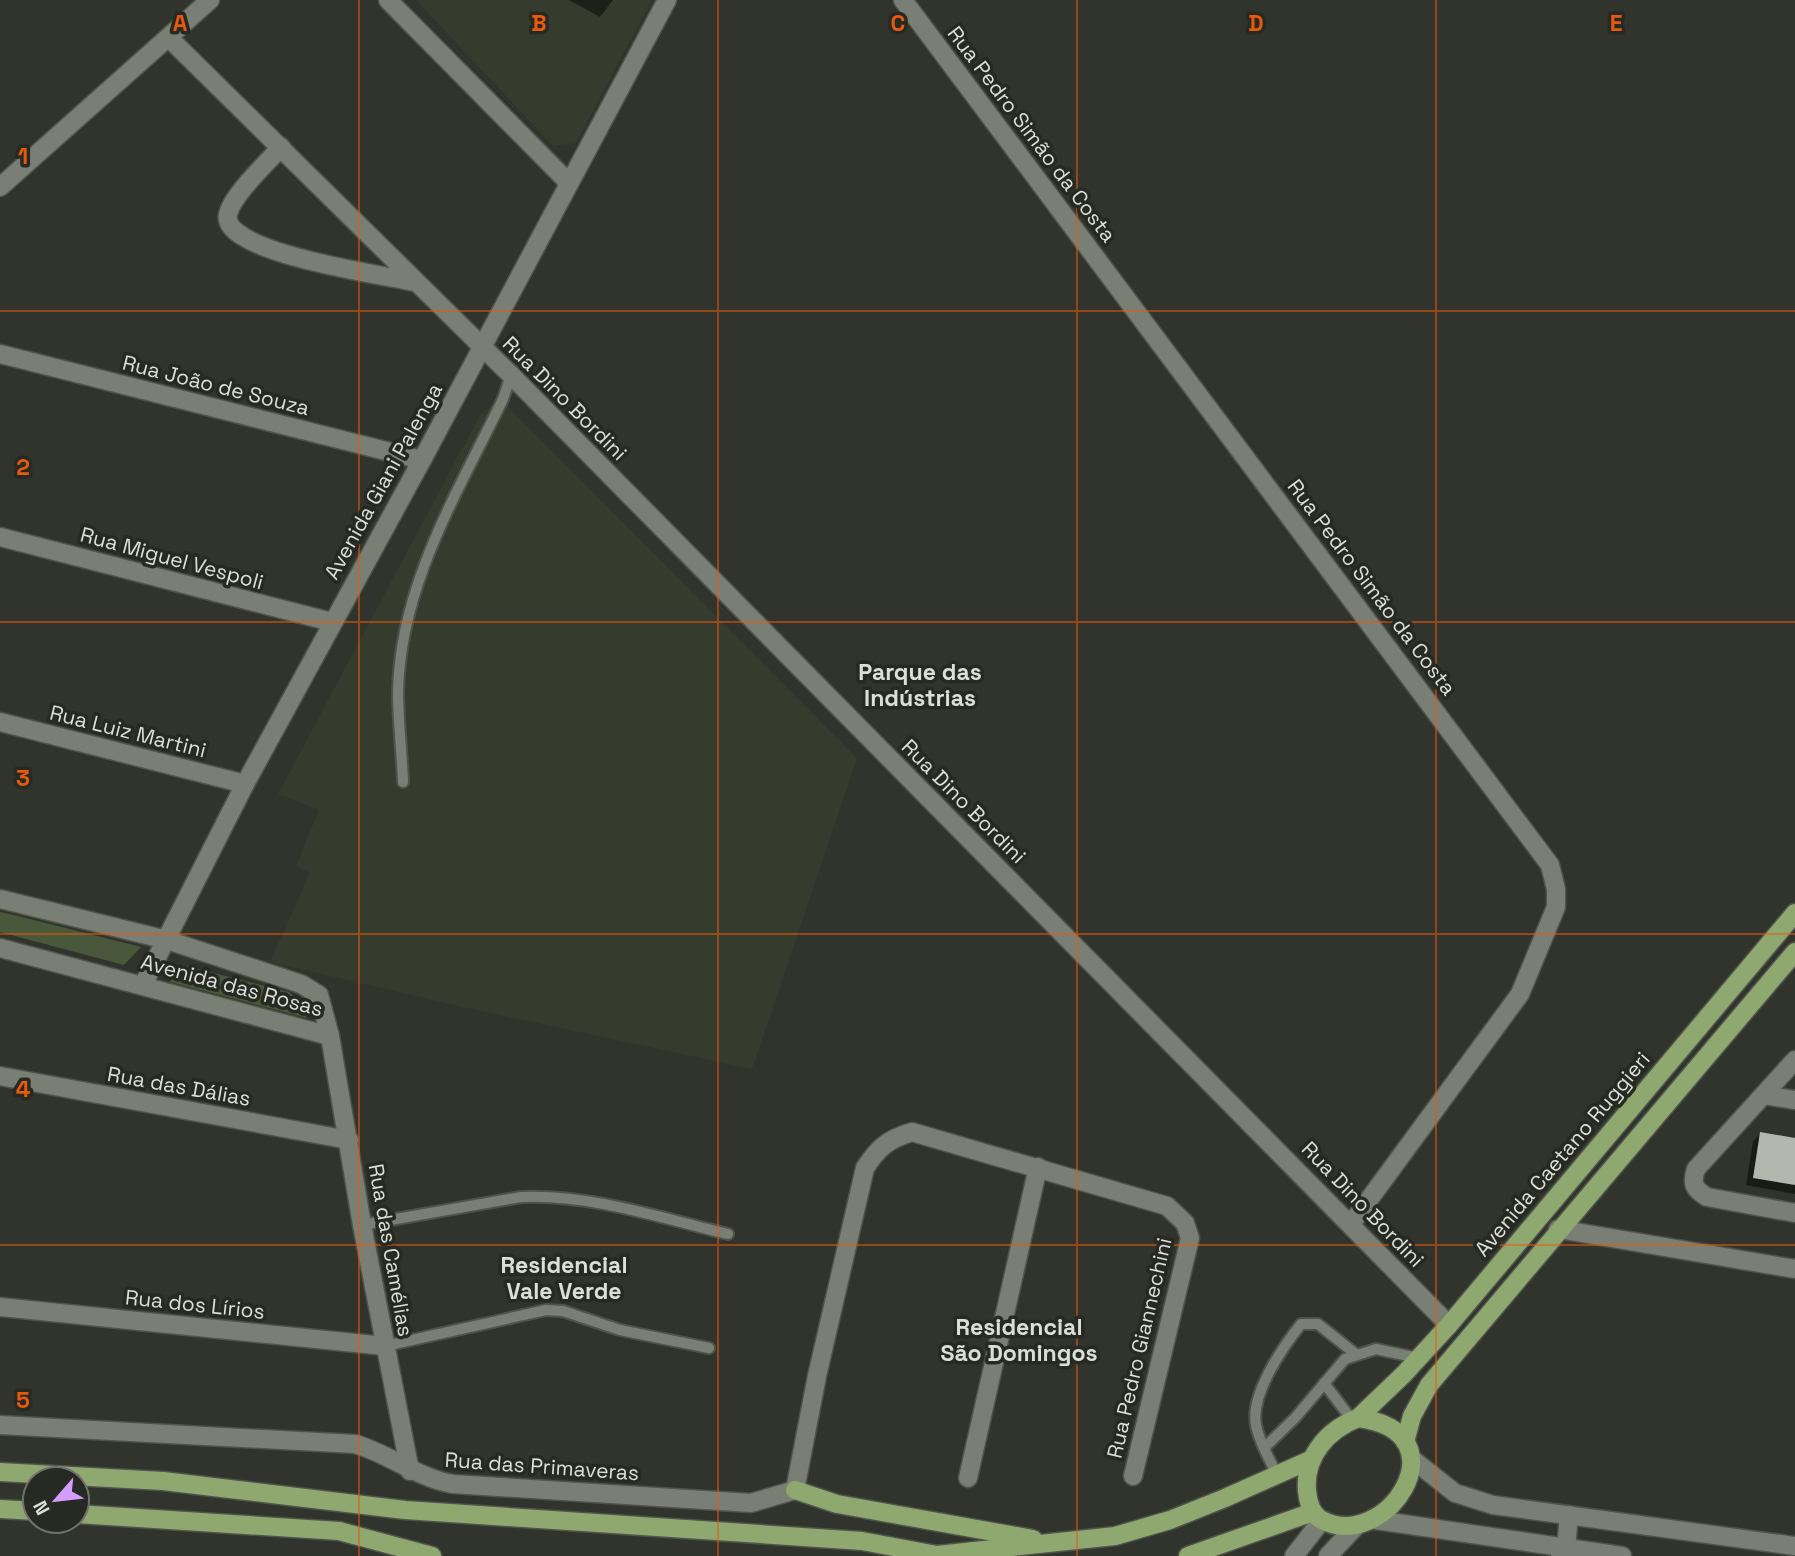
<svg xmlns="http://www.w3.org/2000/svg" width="1795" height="1556" viewBox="0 0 1795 1556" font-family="'Space Grotesk',sans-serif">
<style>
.built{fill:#353c2e}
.green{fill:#49573a}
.shadow{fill:#0007}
.building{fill:#b3b8ae}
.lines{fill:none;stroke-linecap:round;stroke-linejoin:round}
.service-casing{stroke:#4f534b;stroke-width:14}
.minor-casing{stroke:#4f534b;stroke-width:21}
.tertiary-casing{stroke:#4f534b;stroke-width:21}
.secondary-casing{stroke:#4f534b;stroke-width:21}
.primary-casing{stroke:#4f534b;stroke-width:21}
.service{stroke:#7a7f75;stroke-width:10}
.minor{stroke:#7a7f75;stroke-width:18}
.tertiary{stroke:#7a7f75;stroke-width:18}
.secondary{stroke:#7a7f75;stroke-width:18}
.primary{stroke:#8ea870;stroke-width:18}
.grid{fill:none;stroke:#e8590c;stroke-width:2;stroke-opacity:0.55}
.labels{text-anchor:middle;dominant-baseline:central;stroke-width:7;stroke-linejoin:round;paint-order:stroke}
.street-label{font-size:21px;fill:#dcdfda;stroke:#262a22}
.neighbourhood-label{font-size:23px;font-weight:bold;fill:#dbe0d6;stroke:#262a22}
.grid-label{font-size:23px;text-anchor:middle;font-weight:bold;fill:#e8590c;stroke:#262a22;stroke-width:7;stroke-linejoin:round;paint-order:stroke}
</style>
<rect width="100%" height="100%" fill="#30342c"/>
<!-- built -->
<g class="built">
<polygon points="416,0 652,0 576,143 553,146"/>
<polygon points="494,404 507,406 857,758 752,1069 463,1007 270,962 310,873 296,866 319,810 278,794 480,415"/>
</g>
<!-- green -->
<g class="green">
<polygon points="0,912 18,916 141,947 124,965 0,932"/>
<polygon points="182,965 289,992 298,999 307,1018 170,982"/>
</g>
<!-- shadow -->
<g class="shadow">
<polygon points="569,0 613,0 600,17"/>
<polygon points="1760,1134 1795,1140 1795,1194 1746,1185 1753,1142"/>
</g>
<!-- building -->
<polygon class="building" points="1760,1132 1795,1138 1795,1185 1753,1178"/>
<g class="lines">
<!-- service casing -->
<g class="service-casing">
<g id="service">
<path d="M403 782C402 753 398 722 398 692 400 585 458 492 503 399L511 375"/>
<path d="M362 1225 521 1197C590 1194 661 1218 728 1234"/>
<polyline points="385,1346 546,1310 563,1311 620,1330 709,1348"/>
<polyline points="1324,1383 1352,1420"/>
<polyline points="1265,1447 1295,1418 1345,1359 1376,1349 1418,1358"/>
<path d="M1277 1475C1270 1460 1259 1442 1256 1425 1250 1394 1283 1347 1301 1324H1318L1357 1355"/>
</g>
</g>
<!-- minor casing -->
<g class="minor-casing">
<g id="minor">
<polyline points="388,0 569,183"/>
<polyline points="903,0 1550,865 1556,889 1556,907 1520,994 1351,1224"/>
<polyline points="169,38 511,375 1449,1325"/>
<path d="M281 147C267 163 233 194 228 214 219 253 385 275 415 282"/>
<polyline points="0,187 210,0"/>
<polyline points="0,354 422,460"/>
<polyline points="0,537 332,622"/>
<polyline points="0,722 245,784"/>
<polyline points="0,899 167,940 301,984 319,995 330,1036 362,1225 410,1471"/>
<polyline points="0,948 330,1036"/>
<polyline points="143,985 245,784 422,460 667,0"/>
<path d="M1795 1060 1696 1169C1691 1184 1694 1189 1707 1197L1795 1213"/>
<polyline points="0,1076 349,1140"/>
<polyline points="1764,1095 1795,1100"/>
<polyline points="1558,1229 1795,1269"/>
<polyline points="0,1307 385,1346"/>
<path d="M0 1425 355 1444C390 1454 417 1478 453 1484L751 1503 795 1490 817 1376 865 1168C878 1148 888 1139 912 1132L1167 1206 1185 1223 1190 1238 1133 1476"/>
<polyline points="968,1478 1038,1167"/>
<polyline points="1560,1556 1566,1548 1569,1515"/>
</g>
</g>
<!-- tertiary casing -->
<g class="tertiary-casing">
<g id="tertiary">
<polyline points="1412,1459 1455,1493 1493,1505 1795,1546"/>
<polyline points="1376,1520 1622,1556"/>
</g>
</g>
<!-- secondary casing -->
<g class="secondary-casing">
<g id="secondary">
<polyline points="1294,1556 1322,1520"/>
<polyline points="1328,1556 1355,1527"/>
</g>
</g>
<!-- primary casing -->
<g class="primary-casing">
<g id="primary">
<polyline points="1358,1418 1404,1374 1449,1325 1795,913"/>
<path d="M1358 1418C1467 1432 1385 1556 1320 1519 1311 1513 1308 1501 1307 1491 1304 1457 1327 1430 1358 1418Z"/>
<polyline points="1405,1442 1412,1416 1429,1385 1795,952"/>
<polyline points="0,1472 163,1481 405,1510 862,1541 937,1555 1115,1536 1170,1520 1225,1498 1310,1460"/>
<polyline points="795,1490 837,1504 1033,1539"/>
<polyline points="0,1509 35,1511"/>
<polyline points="77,1514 339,1531 432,1556"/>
<polyline points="1188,1556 1313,1512"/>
</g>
</g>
<!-- service -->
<use href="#service" class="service"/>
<!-- minor -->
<use href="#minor" class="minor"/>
<!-- tertiary -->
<use href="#tertiary" class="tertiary"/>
<!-- secondary -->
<use href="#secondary" class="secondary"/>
<!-- primary -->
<use href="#primary" class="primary"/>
</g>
<!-- grid -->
<path class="grid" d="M359 0V1556M718 0V1556M1077 0V1556M1436 0V1556M0 311H1795M0 622H1795M0 934H1795M0 1245H1795"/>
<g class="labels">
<!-- street labels -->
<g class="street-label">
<text transform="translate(1032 134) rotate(53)">Rua Pedro Simão da Costa</text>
<text transform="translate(216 385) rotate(14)">Rua João de Souza</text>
<text transform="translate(565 398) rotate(45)">Rua Dino Bordini</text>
<text transform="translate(383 481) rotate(-61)">Avenida Giani Palenga</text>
<text transform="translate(172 558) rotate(15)">Rua Miguel Vespoli</text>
<text transform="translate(1372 587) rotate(53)">Rua Pedro Simão da Costa</text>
<text transform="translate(128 731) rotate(14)">Rua Luiz Martini</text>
<text transform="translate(964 801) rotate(45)">Rua Dino Bordini</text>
<text transform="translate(232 985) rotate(15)">Avenida das Rosas</text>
<text transform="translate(179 1086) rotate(10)">Rua das Dálias</text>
<text transform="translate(1562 1154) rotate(-50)">Avenida Caetano Ruggieri</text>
<text transform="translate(1363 1204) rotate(46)">Rua Dino Bordini</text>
<text transform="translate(391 1250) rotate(80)">Rua das Camélias</text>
<text transform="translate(195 1304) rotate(6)">Rua dos Lírios</text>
<text transform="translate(1139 1348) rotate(-77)">Rua Pedro Giannechini</text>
<text transform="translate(542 1466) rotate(4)">Rua das Primaveras</text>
</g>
<!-- neighbourhood labels -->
<g class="neighbourhood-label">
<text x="920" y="672">Parque das<tspan x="920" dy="26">Indústrias</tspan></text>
<text x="564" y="1265">Residencial<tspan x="564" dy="26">Vale Verde</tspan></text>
<text x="1019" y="1327">Residencial<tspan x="1019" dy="26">São Domingos</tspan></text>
</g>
</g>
<g class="grid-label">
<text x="180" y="31">A</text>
<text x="539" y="31">B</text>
<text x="898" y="31">C</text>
<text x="1256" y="31">D</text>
<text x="1616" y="31">E</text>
<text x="23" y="164">1</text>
<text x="23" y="475">2</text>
<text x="23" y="786">3</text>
<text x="23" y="1097">4</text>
<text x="23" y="1408">5</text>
</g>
<!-- north arrow -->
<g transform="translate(56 1500) rotate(242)"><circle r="33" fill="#262a22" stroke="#6f726c" stroke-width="2"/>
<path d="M0-5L12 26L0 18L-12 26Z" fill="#d29dfd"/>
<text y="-10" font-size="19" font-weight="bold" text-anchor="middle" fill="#dcdfda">N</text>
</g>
</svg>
